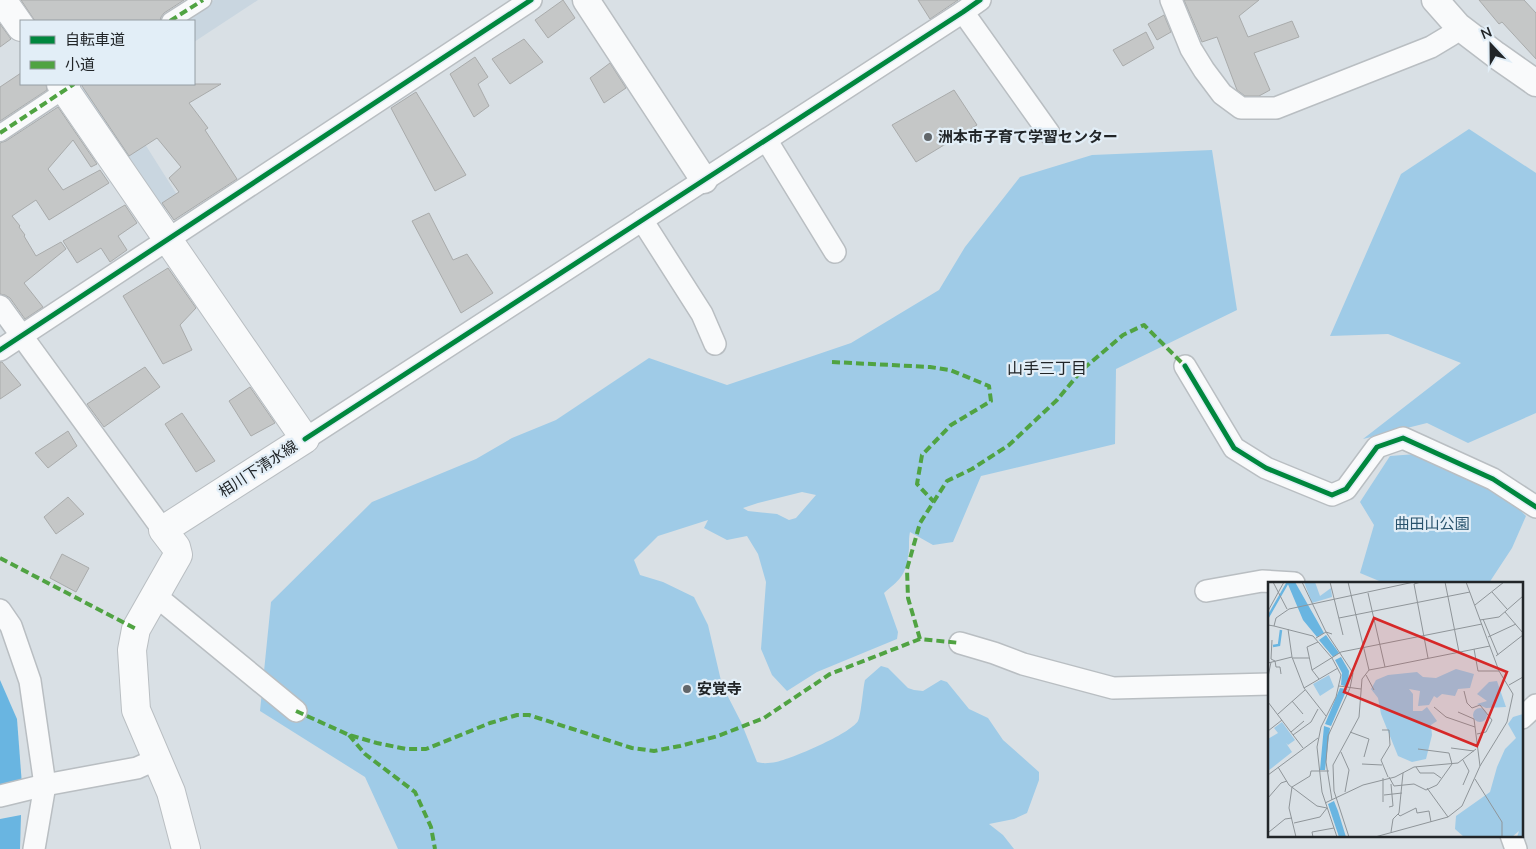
<svg xmlns="http://www.w3.org/2000/svg" width="1536" height="849" viewBox="0 0 1536 849" font-family="'Nunito Sans','Noto Sans JP',sans-serif">
<style>
.built{fill:#c9d6e0}
.green{fill:#9fcbe7;fill-rule:evenodd}
.water{fill:#69b5e1}
.building{fill:#c5c7c7;stroke:#a9abab}
.lines{fill:none;stroke-linecap:round;stroke-linejoin:round}
.pedestrian-casing{stroke:#b9bec2;stroke-width:19}
.minor-casing{stroke:#b9bec2;stroke-width:24}
.tertiary-casing{stroke:#b9bec2;stroke-width:29}
.secondary-casing{stroke:#b9bec2;stroke-width:30}
.pedestrian{stroke:#f9fafb;stroke-width:16}
.minor{stroke:#f9fafb;stroke-width:21}
.tertiary{stroke:#f9fafb;stroke-width:26}
.secondary{stroke:#f9fafb;stroke-width:28}
.quiet{stroke:#50a342;stroke-width:4;stroke-dasharray:8 4;stroke-linecap:butt}
.cycleway-casing{stroke:#e2eef7;stroke-width:8}
.cycleway{stroke:#00873e;stroke-width:5}
.poi-dot{fill:#61666a;stroke:#e2eef7;stroke-width:2}
.labels{text-anchor:middle;dominant-baseline:central;stroke-width:4.5;stroke-linejoin:round;paint-order:stroke}
.poi-label{font-size:15px;font-weight:bold;fill:#212528;stroke:#e2eef7;text-anchor:start}
.street-label{font-size:15px;fill:#212528;stroke:#e2eef7}
.park-label{font-size:15px;fill:#28526c;stroke:#e2eef7}
.neighbourhood-label{font-size:16px;fill:#212528;stroke:#e2eef7}
.inset-river{fill:none;stroke:#69b5e1;stroke-width:2.5}
.inset-road{fill:none;stroke:#8f9599;stroke-width:1}
.view{fill:#d62828;fill-opacity:0.15;stroke:#d62828;stroke-width:2.5}
.inset-edge{fill:none;stroke:#212528;stroke-width:2.5}
</style>
<rect width="100%" height="100%" fill="#d9e0e5"/>
<!-- built -->
<g class="built">
<polygon points="214,0 258,0 194,42 194,21 183,21"/>
<polygon points="89,84 130,84 114,95 179,198 156,215 75,93"/>
</g>
<!-- green -->
<g class="green">
<polygon points="1469,129 1536,173 1536,413 1468,443 1427,423 1363,439 1461,363 1388,334 1330,336 1401,174"/>
<path d="M1212 150 1237 310 1116 369 1115 444 981 476 953 542 933 545 910 532C908 541 910 548 908 556 906 576 898 581 884 593L898 632 897 639 817 672 787 691 772 675 761 649 766 582 758 554 747 536 727 540 704 528 708 520 658 536 634 560 640 575 663 582 694 597 708 625 722 685 741 722 757 762C763 764 770 763 776 762 791 759 850 734 858 721 861 716 863 688 865 680L881 666 888 668 908 688 914 690 923 691 941 680 947 682 969 709 988 718 1003 740 1039 772V780L1027 813 1014 819 989 824 1003 835 1014 849H398L365 777 260 711 271 602 372 502 476 459 512 438 556 420 649 358 727 385 851 343 939 290 965 247 1020 177 1092 155ZM802 492 816 495 796 518 789 520 777 514 748 511 743 508 758 503Z"/>
<polygon points="1416,454 1501,491 1526,516 1512,548 1489,583 1384,583 1360,573 1374,525 1360,502 1390,456"/>
</g>
<!-- water -->
<g class="water">
<polygon points="0,680 17,719 22,785 0,789"/>
<polygon points="21,815 20,849 0,849 0,819"/>
</g>
<!-- building -->
<g class="building">
<polygon points="21,0 184,0 164,13 161,17 160,21 35,21"/>
<polygon points="563,0 575,18 548,38 535,20"/>
<polygon points="918,0 958,0 930,19"/>
<polygon points="1184,0 1259,0 1239,16 1248,37 1292,21 1299,37 1254,53 1270,90 1259,96 1245,96 1237,90 1217,37 1202,42"/>
<polygon points="1479,0 1524,0 1536,13 1536,59 1502,22 1499,24"/>
<polygon points="1164,15 1171,32 1157,40 1148,24"/>
<polygon points="0,24 11,39 0,47"/>
<polygon points="1146,32 1154,48 1123,66 1113,50"/>
<polygon points="524,39 543,62 510,84 492,59"/>
<polygon points="475,57 488,77 478,84 489,106 474,117 450,74"/>
<polygon points="610,63 626,88 604,103 590,78"/>
<polygon points="21,73 21,84 46,84 47,90 0,121 0,87"/>
<polygon points="82,84 221,84 189,103 208,128 205,130 237,179 174,220 162,203 179,192 169,178 181,167 157,138 129,156 82,86"/>
<polygon points="954,90 977,125 916,162 892,125"/>
<polygon points="416,92 466,175 435,191 391,108"/>
<polygon points="58,107 97,164 91,167 73,140 48,169 63,190 100,170 109,183 49,220 36,200 12,216 20,226 19,227 25,235 24,236 36,256 61,242 66,249 24,283 43,307 25,319 10,298 5,295 0,294 0,143 6,141"/>
<polygon points="125,205 137,223 118,236 127,250 110,262 101,248 77,263 63,241"/>
<polygon points="429,213 453,260 467,254 493,293 461,313 412,221"/>
<polygon points="168,268 196,308 180,325 192,350 163,364 123,296"/>
<polygon points="0,362 2,362 21,385 0,399"/>
<polygon points="145,367 160,387 104,427 87,404"/>
<polygon points="250,387 275,423 251,436 229,401"/>
<polygon points="182,413 215,461 196,472 165,424"/>
<polygon points="68,431 77,446 48,468 35,453"/>
<polygon points="68,497 84,514 56,534 44,517"/>
<polygon points="62,554 89,568 76,592 50,578"/>
</g>
<g class="lines">
<!-- pedestrian casing -->
<g class="pedestrian-casing">
<g id="pedestrian">
<polyline points="170,21 203,0"/>
<polyline points="0,133 72,85"/>
</g>
</g>
<!-- minor casing -->
<g class="minor-casing">
<g id="minor">
<polyline points="1171,0 1191,49 1204,70 1222,94 1241,108 1276,108 1431,47 1451,35 1458,26"/>
<polyline points="963,12 1049,133"/>
<polyline points="767,141 835,252"/>
<polyline points="642,220 702,314 715,344"/>
<polyline points="0,306 163,530"/>
<polyline points="0,350 531,0"/>
<polyline points="1185,366 1234,448 1266,468 1332,495 1346,489 1377,447 1403,438 1493,479 1536,507"/>
<path d="M305 439C524 296 744 155 963 12L980 0"/>
<polyline points="1206,591 1262,581 1294,583"/>
<polyline points="156,596 296,711"/>
<polyline points="0,610 11,626 30,681 45,785 34,849"/>
<polyline points="960,643 994,653 1023,664 1113,688 1270,684"/>
<polyline points="1522,718 1536,705"/>
<polyline points="0,796 45,785 137,768 157,759"/>
<polyline points="1511,835 1516,849"/>
</g>
</g>
<!-- tertiary casing -->
<g class="tertiary-casing">
<g id="tertiary">
<polyline points="586,0 704,180"/>
<polyline points="1435,0 1458,26 1496,55 1536,83"/>
</g>
</g>
<!-- secondary casing -->
<g class="secondary-casing">
<g id="secondary">
<polyline points="2,0 21,27"/>
<polyline points="61,84 305,439 163,530 176,547 178,555 136,629 132,650 136,710 171,792 186,849"/>
</g>
</g>
<!-- pedestrian -->
<use href="#pedestrian" class="pedestrian"/>
<!-- minor -->
<use href="#minor" class="minor"/>
<!-- tertiary -->
<use href="#tertiary" class="tertiary"/>
<!-- secondary -->
<use href="#secondary" class="secondary"/>
<!-- quiet -->
<g class="quiet">
<polyline points="170,21 203,0"/>
<polyline points="0,133 74,84"/>
<polyline points="832,362 930,367 950,370 989,386 991,401 951,425 922,455 917,484 934,502"/>
<polyline points="0,558 136,629"/>
<polyline points="920,639 908,598 907,569 920,523 947,481 972,469 1009,445 1057,400 1082,370 1123,335 1144,325 1185,366"/>
<polyline points="296,711 349,735 377,743 406,749 426,749 490,723 517,715 529,715 632,748 654,751 680,746 718,736 764,718 830,674 920,639 960,643"/>
<polyline points="349,735 365,754 415,792 431,827 435,849"/>
</g>
<!-- cycleway casing -->
<g class="cycleway-casing">
<g id="cycleway">
<polyline points="0,350 531,0"/>
<polyline points="1185,366 1234,448 1266,468 1332,495 1346,489 1377,447 1403,438 1493,479 1536,507"/>
<path d="M305 439C524 296 744 155 963 12L980 0"/>
</g>
</g>
<!-- cycleway -->
<use href="#cycleway" class="cycleway"/>
</g>
<!-- markers -->
<g class="poi-dot">
<circle cx="928" cy="137" r="5"/>
<circle cx="687" cy="689" r="5"/>
</g>
<g class="labels">
<!-- poi labels -->
<g class="poi-label">
<text x="938" y="137">洲本市子育て学習センター</text>
<text x="697" y="689">安覚寺</text>
</g>
<!-- street labels -->
<g class="street-label">
<text transform="translate(258 469) rotate(-33)">相川下清水線</text>
</g>
<!-- park labels -->
<g class="park-label">
<text x="1432" y="524">曲田山公園</text>
</g>
<!-- neighbourhood labels -->
<g class="neighbourhood-label">
<text x="1047" y="369">山手三丁目</text>
</g>
</g>
<!-- overview -->
<g transform="translate(1268 582)">
<rect width="255" height="255" fill="#d9e0e5"/>
<path d="M36 0H47L52 14 63 6 64 15 44 21ZM188 87 206 92 202 106 190 107 187 114 174 112 169 116 166 114 161 123 150 124 152 109 141 107 145 112V129H154L159 125 169 139 163 143 164 153 158 177 144 180 130 174 113 132 110 116 103 107 108 98 120 93 149 90 155 95 168 96ZM61 93 66 105 52 114 45 102ZM229 99 238 125 218 126 209 122 219 119 209 112 221 100ZM205 133a7 7 0 1 1 14 0a7 7 0 1 1-14 0ZM255 132V255H249L251 249 244 255H196L187 247 188 234 222 210 229 185 237 167 248 156 240 142 245 135ZM14 140 27 158 20 163 18 161 24 170 0 189V157L10 151 6 146Z" fill="#9fcbe7"/>
<path d="M19 0H27L56 51 49 55 35 38ZM58 53 71 71 65 75 51 58ZM73 75 81 89 80 105 73 103 74 91 67 78ZM72 106 79 107 63 144 57 142ZM56 144 62 146 57 188H52ZM66 219 70 229 78 255H71L60 222Z" fill="#69b5e1"/>
<path class="inset-river" d="M0 35 20 0M5 64 11 63 13 48"/>
<path class="inset-road" d="M5 0 19 27M34 0 58 50 85 91 82 106 60 154 58 180 64 218M62 0 75 53M80 0 101 88M153 0 146 2 160 76M177 0 191 70M224 10 239 27M207 23 236 0M0 29 16 0M237 30 255 51M71 36 202 10M215 37 230 73M212 38 231 35 255 14M0 43 6 44 8 36 21 27 146 0M6 44 45 54 64 76 73 93 68 115 53 145 49 165 54 210 69 255M20 47 24 75 36 106 58 134M220 55 248 42M48 56 58 50 64 52M4 58 3 77 7 79 8 85H12L13 92M50 60 39 65 44 88 51 97M206 67 210 89H231M228 74 255 53M25 76H41M0 81 24 75M117 85 222 64M44 88 73 70 214 42M98 93 106 108M0 95 3 80M241 103 255 95M71 104 93 107M36 106 70 86M196 109 199 121 204 126 212 123 224 138 218 150 209 152M24 119 35 132M0 120 35 166M166 125 178 135 207 145M190 130 206 137 212 184M10 132 37 108M114 148H121L122 163 113 178 120 195M0 149 14 138M23 150 36 139M82 150 101 157 96 175M25 153 43 140 50 127M183 166 206 169M73 170 81 188 77 210M195 178 201 189 195 203M94 182 114 183M10 185 21 203 49 224 59 226M148 185 152 191H166L173 196M0 193 50 156M121 195 126 204 146 202 158 208 169 203 184 182 181 171 150 167M207 197 234 240V255M159 206 180 235M116 213 134 211M0 216 13 201 19 199M115 220V196M57 221 95 203 127 195 146 185 190 181 208 167M121 225 125 224 123 202M130 232 132 234 148 226 149 231 161 229 163 240M26 241 52 235 59 226M1 250 17 237 24 236M123 250 125 237 131 231 135 191M28 255 21 226 24 205 42 194 43 189H61M45 255 44 250 66 246M81 255 66 209 65 183 91 135 94 97 101 88 117 85 100 11M107 255 180 235 194 224 212 184 239 140 245 112 231 89 198 0"/>
<path class="view" d="M106 36 239 90 209 164 76 110Z"/>
<rect width="255" height="255" class="inset-edge"/>
</g>
<!-- legend -->
<rect x="20" y="20" width="175" height="65" fill="#e2eef7" stroke="#959ea4"/>
<rect x="30" y="36" width="25" height="8" fill="#00873e" stroke="#959ea4"/>
<text x="65" y="45" font-size="15" fill="#212528">自転車道</text>
<rect x="30" y="61" width="25" height="8" fill="#50a342" stroke="#959ea4"/>
<text x="65" y="70" font-size="15" fill="#212528">小道</text>
<!-- north arrow -->
<g transform="translate(1491 45) rotate(338)" stroke="#e2eef7" stroke-width="4" paint-order="stroke">
<path d="M0-4L9 19L0 12L-9 19Z" fill="#212528"/>
<text y="-8" font-size="14" font-weight="bold" text-anchor="middle" fill="#212528">N</text>
</g>
</svg>
